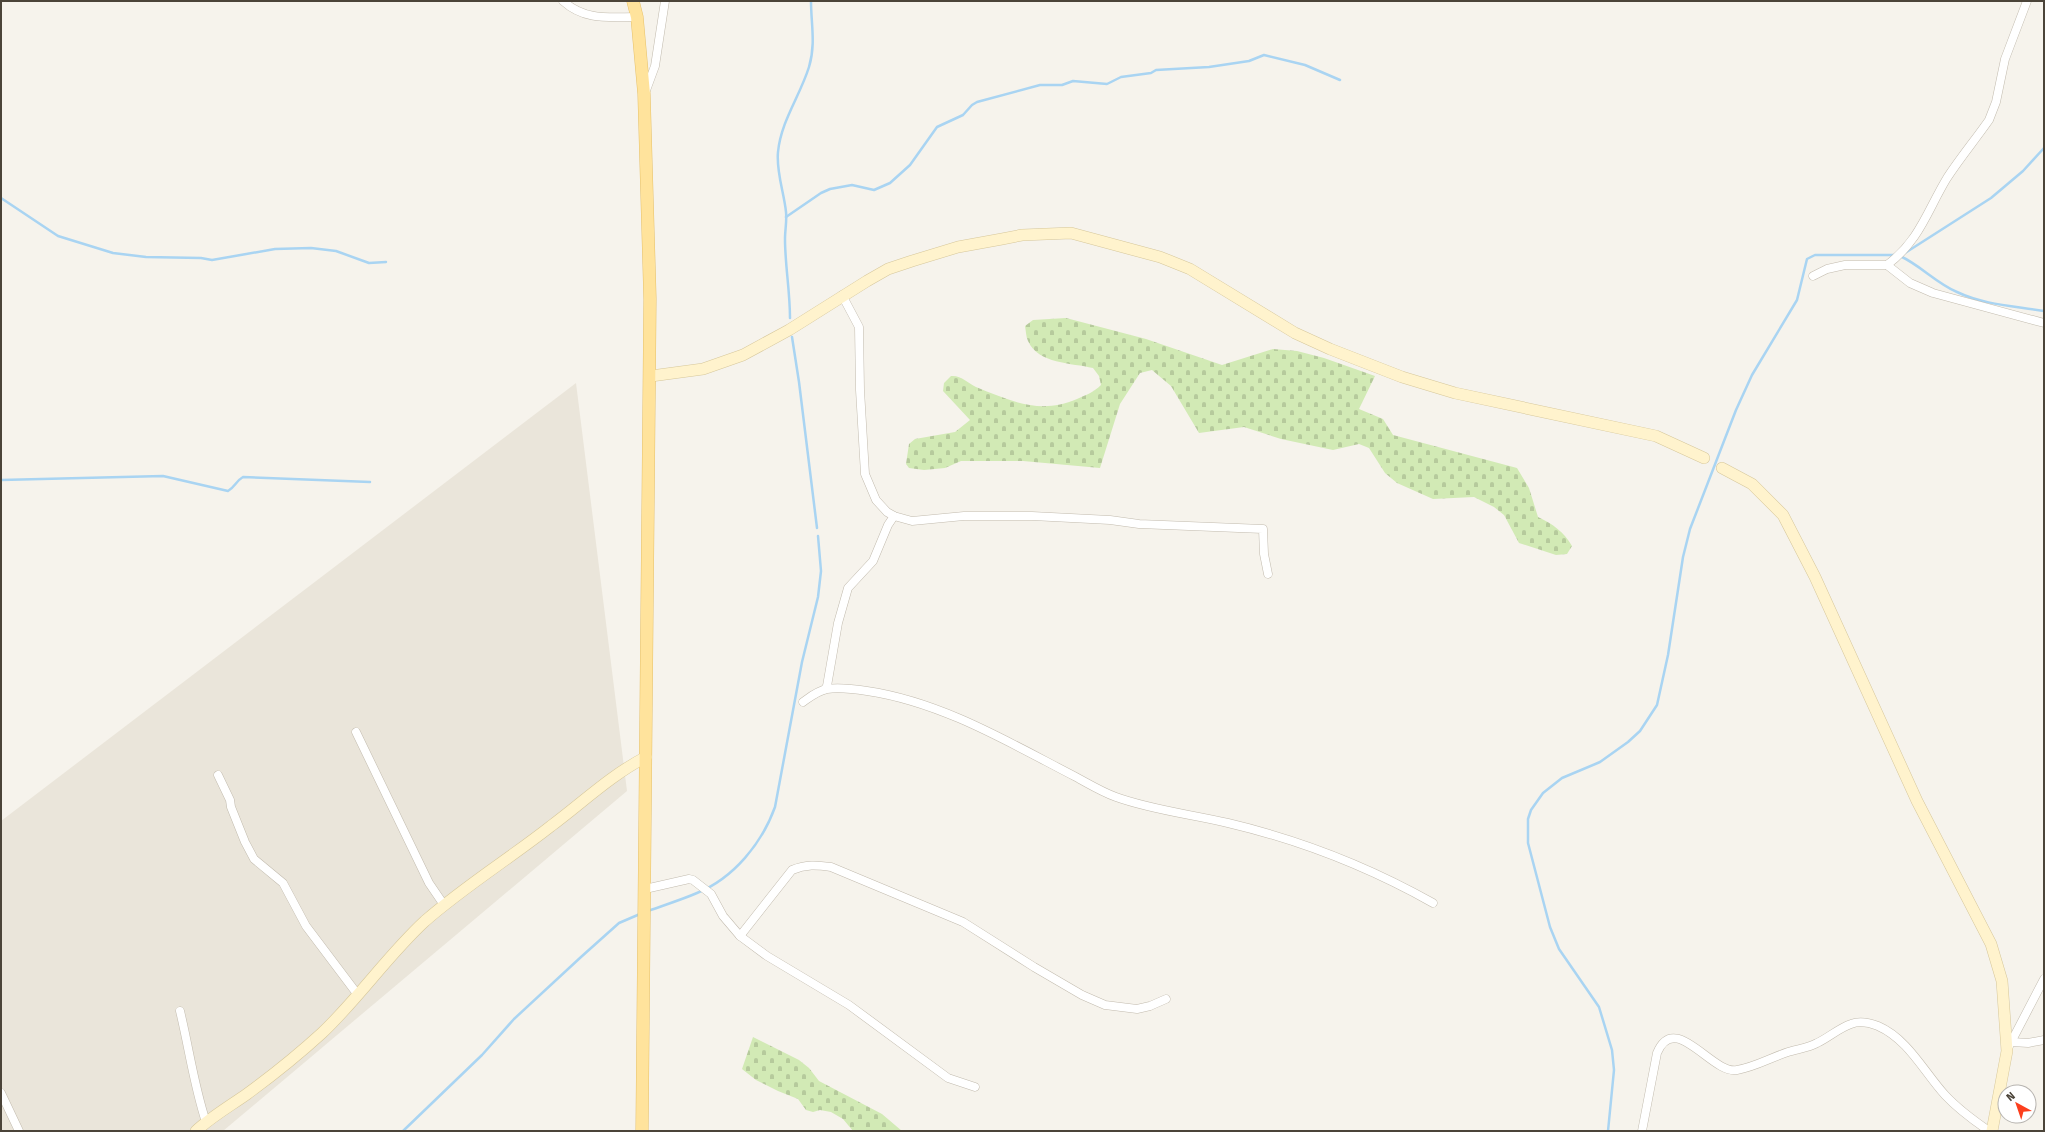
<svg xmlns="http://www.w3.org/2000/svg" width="2045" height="1132" viewBox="0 0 2045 1132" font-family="'Fira Sans',sans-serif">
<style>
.residential{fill:#eae5da}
.cemetery{fill:url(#cemetery-stones)}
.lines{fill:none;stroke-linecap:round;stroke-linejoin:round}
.stream{stroke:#a9d4f2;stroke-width:2.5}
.street-casing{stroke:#c2bbae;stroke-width:9}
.secondary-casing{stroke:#d6c79b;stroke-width:12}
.primary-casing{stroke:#e6c16a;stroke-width:13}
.street{stroke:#fff;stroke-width:8}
.secondary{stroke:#fff3cd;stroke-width:11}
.primary{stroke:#ffe39c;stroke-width:12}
</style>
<defs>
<pattern id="cemetery-stones" width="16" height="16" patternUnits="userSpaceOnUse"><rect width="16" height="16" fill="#d2eab5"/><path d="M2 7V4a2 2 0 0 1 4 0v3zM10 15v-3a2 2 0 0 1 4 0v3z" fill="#b6ca9c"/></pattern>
</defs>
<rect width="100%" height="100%" fill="#f6f3ec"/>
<!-- residential -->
<polygon class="residential" points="576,383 627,791 223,1131 1,1131 1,821"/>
<!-- cemetery -->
<g class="cemetery">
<path d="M1066 318 1146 339 1222 365 1273 349 1297 351 1324 358 1375 376 1359 409 1383 419 1393 435 1517 468 1529 488 1538 517C1553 524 1564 532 1572 546L1567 554 1556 555 1519 543 1504 515 1494 507 1474 497 1433 499 1397 483 1385 473 1369 448 1359 444 1333 450 1281 439 1244 427 1199 433 1171 386 1152 370 1140 373 1120 404 1100 468 1023 461H961L945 468 924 470 909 468 906 464 909 444 915 439 955 432 970 420 943 391 944 383 951 376C961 375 968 383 976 387 1011 401 1040 415 1077 399 1086 395 1094 392 1101 385L1099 376 1093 368C1072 363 1038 364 1028 341 1026 337 1026 331 1025 326L1033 320Z"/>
<polygon points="753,1037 799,1060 809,1068 819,1081 882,1114 902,1131 853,1131 843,1119 831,1112 820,1110 813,1112 806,1110 798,1099 778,1091 756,1080 742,1069"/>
</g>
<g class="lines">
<!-- stream -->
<g class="stream">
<polyline points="1,198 58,236 113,253 146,257 201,258 212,260 275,249 311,248 336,251 369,263 386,262"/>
<polyline points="786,217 821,193 830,189 852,185 874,190 890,183 910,165 937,127 963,115 972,105 977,102 1040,85 1062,85 1073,81 1107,84 1121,77 1151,73 1156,70 1209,67 1249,61 1264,55 1305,65 1340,80"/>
<polyline points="1905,253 1991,198 2023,171 2044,148"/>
<path d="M1900 256C1920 265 1936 283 1957 292 1984 305 2015 306 2044 311"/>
<path d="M790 318C790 291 785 265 785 239 785 230 787 221 786 212 784 192 776 172 778 152 781 121 800 96 809 67 816 44 811 24 811 1"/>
<polyline points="792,337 799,382 817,528"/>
<path d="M1 480 163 476 228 491C235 487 236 481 243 477L370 482"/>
<path d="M648 911C664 905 681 900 697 893 734 878 762 843 775 807L802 662 818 597 821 571 818 536"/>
<polyline points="403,1131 482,1055 514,1019 581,957 619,923 640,914"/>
<polyline points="1608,1131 1614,1070 1612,1050 1599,1007 1559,949 1550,927 1528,843 1528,819 1531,810 1543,793 1562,778 1600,762 1628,742 1640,731 1657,705 1668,655 1683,557 1690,529 1736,410 1752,375 1797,300 1807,259 1815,255 1895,255"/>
</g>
<!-- street casing -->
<g class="street-casing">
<g id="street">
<path d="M563 1C585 21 609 17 637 17"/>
<polyline points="645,93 655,66 665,1"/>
<polyline points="1887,265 1910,283 1933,293 2044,323"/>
<path d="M1813 276 1827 269 1845 265H1887C1920 240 1927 211 1947 178 1960 158 1975 140 1989 120L1996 102 2005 59 2027 1"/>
<polyline points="842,295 859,327 860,390 865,474 876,500 887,512 894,516 912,521 964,516 1032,516 1110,520 1139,524 1263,529 1264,554 1268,574"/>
<polyline points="825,689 827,686 838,623 848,588 873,561 888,525 894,516"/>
<path d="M803 702C810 697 817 691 827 689 840 687 854 689 867 691 942 702 1010 743 1076 777 1089 784 1102 792 1116 797 1152 810 1190 814 1228 823 1300 840 1369 867 1433 903"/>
<polyline points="356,732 429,883 444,905"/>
<polyline points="218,775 230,800 231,807 245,842 254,859 283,883 306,926 358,995"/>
<polyline points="645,889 689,879 693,880 711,894 723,916 740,936 767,956 849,1005 948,1078 975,1087"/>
<path d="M740 936 792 870C806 864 817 865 831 867L963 922 1034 967 1082 995 1105 1005 1137 1009 1150 1006 1166 999"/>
<path d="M180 1011C189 1048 194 1086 206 1122"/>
<polyline points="2012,1042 2028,1043 2044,1040"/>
<polyline points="2007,1050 2044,979"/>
<polyline points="1,1093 19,1131"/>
<path d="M1642 1131 1657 1053C1675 1010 1712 1075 1737 1070 1755 1067 1770 1058 1788 1052 1797 1049 1808 1048 1817 1043 1828 1038 1839 1028 1851 1024 1859 1021 1870 1023 1878 1026 1908 1039 1924 1072 1945 1095 1958 1109 1973 1120 1989 1131"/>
</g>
</g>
<!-- secondary casing -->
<g class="secondary-casing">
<g id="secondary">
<polyline points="651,376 703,369 743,355 789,330 867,281 888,269 912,261 958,247 1002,239 1022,235 1071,233 1160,257 1190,269 1295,333 1330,349 1402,377 1455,393 1656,436 1704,458"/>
<polyline points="1722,468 1752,484 1783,515 1815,577 1917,801 1991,944 2002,981 2007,1051 1992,1131"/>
<path d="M196 1131C211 1117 230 1106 247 1094 273 1075 299 1054 322 1033 359 998 388 955 425 921 465 886 509 859 551 826 582 803 611 775 646 757"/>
</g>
</g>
<!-- primary casing -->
<g class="primary-casing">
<polyline id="primary" points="633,1 637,17 644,94 650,299 642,1131"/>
</g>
<!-- street -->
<use href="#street" class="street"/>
<!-- secondary -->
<use href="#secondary" class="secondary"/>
<!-- primary -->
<use href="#primary" class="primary"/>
</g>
<!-- border -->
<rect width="2045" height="1132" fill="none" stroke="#4b4439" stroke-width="4"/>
<!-- north arrow -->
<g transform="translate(2017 1104) rotate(320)"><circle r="19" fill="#ffffff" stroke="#b7b4b0"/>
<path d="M0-3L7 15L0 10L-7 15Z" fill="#fc3f1d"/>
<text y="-6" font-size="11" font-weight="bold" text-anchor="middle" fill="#4b4439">N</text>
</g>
</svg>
